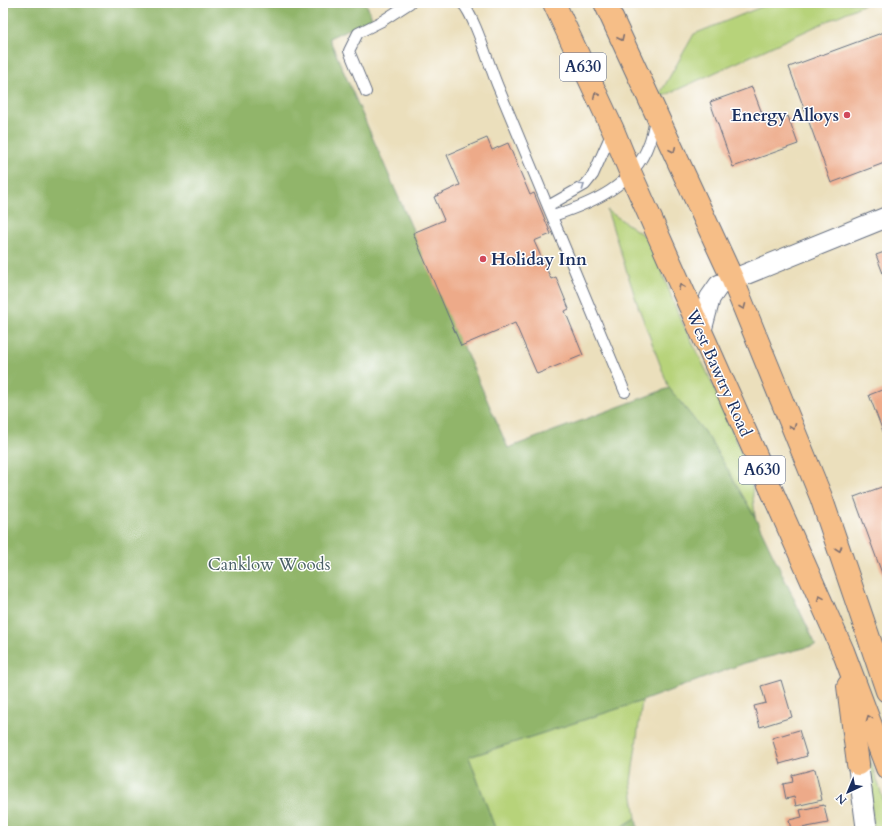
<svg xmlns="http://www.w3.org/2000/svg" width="890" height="834" viewBox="0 0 890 834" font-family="Cardo,serif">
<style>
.green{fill:#b7d37a;stroke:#69816c}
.forest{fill:#91b56a;stroke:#567264}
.building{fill:#edaa89}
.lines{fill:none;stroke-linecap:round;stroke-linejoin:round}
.lane-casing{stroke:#646d7f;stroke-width:12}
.street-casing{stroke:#646d7f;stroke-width:22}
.primary-casing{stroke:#646d7f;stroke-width:24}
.lane{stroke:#fff;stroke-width:10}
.street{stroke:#fff;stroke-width:20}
.primary{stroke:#f6be87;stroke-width:22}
.oneway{stroke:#7e6f70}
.oneway2{stroke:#8d97ae}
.poi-dot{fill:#d1495b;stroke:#fff;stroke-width:1.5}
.labels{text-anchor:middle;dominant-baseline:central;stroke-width:3;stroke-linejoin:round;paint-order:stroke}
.shield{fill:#fff;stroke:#5f6d8e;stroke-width:1}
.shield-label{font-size:16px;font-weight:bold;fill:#1b2f5e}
.poi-label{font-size:17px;font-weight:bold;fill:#1b2f5e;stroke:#fff;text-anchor:end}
.street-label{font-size:17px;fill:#1b2f5e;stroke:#fff}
.park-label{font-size:17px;fill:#4a6066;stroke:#fff}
</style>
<rect width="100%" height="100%" fill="#fff"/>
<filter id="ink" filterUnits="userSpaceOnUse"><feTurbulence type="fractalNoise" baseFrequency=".025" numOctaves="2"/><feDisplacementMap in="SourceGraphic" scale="8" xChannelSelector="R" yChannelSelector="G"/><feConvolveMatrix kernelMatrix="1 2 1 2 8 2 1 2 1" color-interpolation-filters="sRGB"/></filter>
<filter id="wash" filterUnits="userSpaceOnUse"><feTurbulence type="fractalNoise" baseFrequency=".012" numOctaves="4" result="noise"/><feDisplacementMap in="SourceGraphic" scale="16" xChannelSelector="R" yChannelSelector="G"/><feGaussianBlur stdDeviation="0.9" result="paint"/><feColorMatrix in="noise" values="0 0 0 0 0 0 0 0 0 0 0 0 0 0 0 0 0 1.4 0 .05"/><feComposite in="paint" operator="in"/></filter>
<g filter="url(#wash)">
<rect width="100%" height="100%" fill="#ebdfbc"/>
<!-- green -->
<g class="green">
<polygon points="771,3 867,3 657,99 694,34"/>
<polygon points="607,210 649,239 679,316 707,372 751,475 755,517 709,438 669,388 638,306"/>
<polygon points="642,701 631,782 636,818 615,831 496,831 469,757"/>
<path d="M865 749C876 777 887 801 887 831H874Z"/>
</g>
<!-- forest -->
<g class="forest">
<polygon points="3,3 366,3 372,18 329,38 508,448 669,388 709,438 755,517 816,645 745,663 642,701 469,757 496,831 3,831"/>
<polygon points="636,818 638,831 615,831"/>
</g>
<g id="blocks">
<!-- building -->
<g class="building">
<polygon points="887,31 887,162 831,183 789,67"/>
<polygon points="752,87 766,124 788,116 798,144 733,167 710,102"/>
<polygon points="487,138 492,150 508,143 530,195 534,193 551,234 534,241 551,279 556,277 569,309 565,311 583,355 537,374 515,323 461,346 413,233 444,220 434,197 460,185 447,155"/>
<polygon points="887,251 887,284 876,255"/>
<polygon points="887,388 887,442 869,395"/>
<polygon points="887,485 887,587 854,497"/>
<polygon points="781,680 792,717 760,727 754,706 766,703 761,686"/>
<polygon points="799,730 807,756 780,764 772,738"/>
<polygon points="815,769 822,800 796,806 794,797 786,799 783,784 793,782 792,775"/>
<polygon points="824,805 828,823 791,830 789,820 802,817 800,810"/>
</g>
</g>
</g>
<g filter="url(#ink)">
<use href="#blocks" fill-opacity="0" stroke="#646d7f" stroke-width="1"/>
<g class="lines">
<!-- lane casing -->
<g class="lane-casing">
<g id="lane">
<path d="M462 3C475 16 490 69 499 89 541 190 583 291 625 392"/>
<polyline points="366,92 349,51 358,33 382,21 410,3"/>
<polyline points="548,206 585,185 593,175 612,132"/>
<path d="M553 216C592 203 634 186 649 143 652 136 653 127 655 120"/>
</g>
</g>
<!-- street casing -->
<g class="street-casing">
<g id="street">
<polyline points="701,332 710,298 719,285 887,217"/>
<polyline points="858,764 867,831"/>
</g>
</g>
<!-- primary casing -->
<g class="primary-casing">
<g id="primary">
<polyline points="554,3 613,130 631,174 843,651 887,768"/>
<polyline points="605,3 732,278 821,497 887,691"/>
<polyline points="848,686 858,764"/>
</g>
</g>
<!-- lane -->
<use href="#lane" class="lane"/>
<!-- street -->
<use href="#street" class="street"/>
<!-- primary -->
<use href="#primary" class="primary"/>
</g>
<!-- one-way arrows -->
<defs><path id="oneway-chevron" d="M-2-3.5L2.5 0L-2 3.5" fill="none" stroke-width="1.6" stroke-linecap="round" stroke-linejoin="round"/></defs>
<g class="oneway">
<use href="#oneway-chevron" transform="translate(621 38) rotate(65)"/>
<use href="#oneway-chevron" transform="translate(596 95) rotate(-115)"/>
<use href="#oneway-chevron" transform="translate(673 150) rotate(65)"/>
<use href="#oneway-chevron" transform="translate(681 287) rotate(-114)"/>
<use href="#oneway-chevron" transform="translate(743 307) rotate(68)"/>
<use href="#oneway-chevron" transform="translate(793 427) rotate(68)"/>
<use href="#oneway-chevron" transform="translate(839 549) rotate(71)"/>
<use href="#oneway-chevron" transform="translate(820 598) rotate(-114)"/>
<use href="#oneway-chevron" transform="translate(869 718) rotate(-111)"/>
</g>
<use class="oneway2" href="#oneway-chevron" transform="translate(582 186) rotate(-35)"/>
</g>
<!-- markers -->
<g class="poi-dot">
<circle cx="847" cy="115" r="4"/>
<circle cx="483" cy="259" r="4"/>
</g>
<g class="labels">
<!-- shield labels -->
<g class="shield">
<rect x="560" y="53" width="46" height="28" rx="3"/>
<rect x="739" y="456" width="46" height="28" rx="3"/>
</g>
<g class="shield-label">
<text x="583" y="67">A630</text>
<text x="762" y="470">A630</text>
</g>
<!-- poi labels -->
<g class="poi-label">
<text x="839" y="115">Energy Alloys</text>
<text x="491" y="259" text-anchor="start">Holiday Inn</text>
</g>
<!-- street labels -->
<g class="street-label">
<text transform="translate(719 373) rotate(66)">West Bawtry Road</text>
</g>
<!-- park labels -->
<g class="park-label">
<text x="269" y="564">Canklow Woods</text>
</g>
</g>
<!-- margin -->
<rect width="890" height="834" fill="none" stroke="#fff" stroke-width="16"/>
<!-- north arrow -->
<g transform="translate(848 792) rotate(224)" stroke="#ffffff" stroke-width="3" paint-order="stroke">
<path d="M0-3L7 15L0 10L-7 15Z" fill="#1b2f5e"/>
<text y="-6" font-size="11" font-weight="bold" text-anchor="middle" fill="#1b2f5e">N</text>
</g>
</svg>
